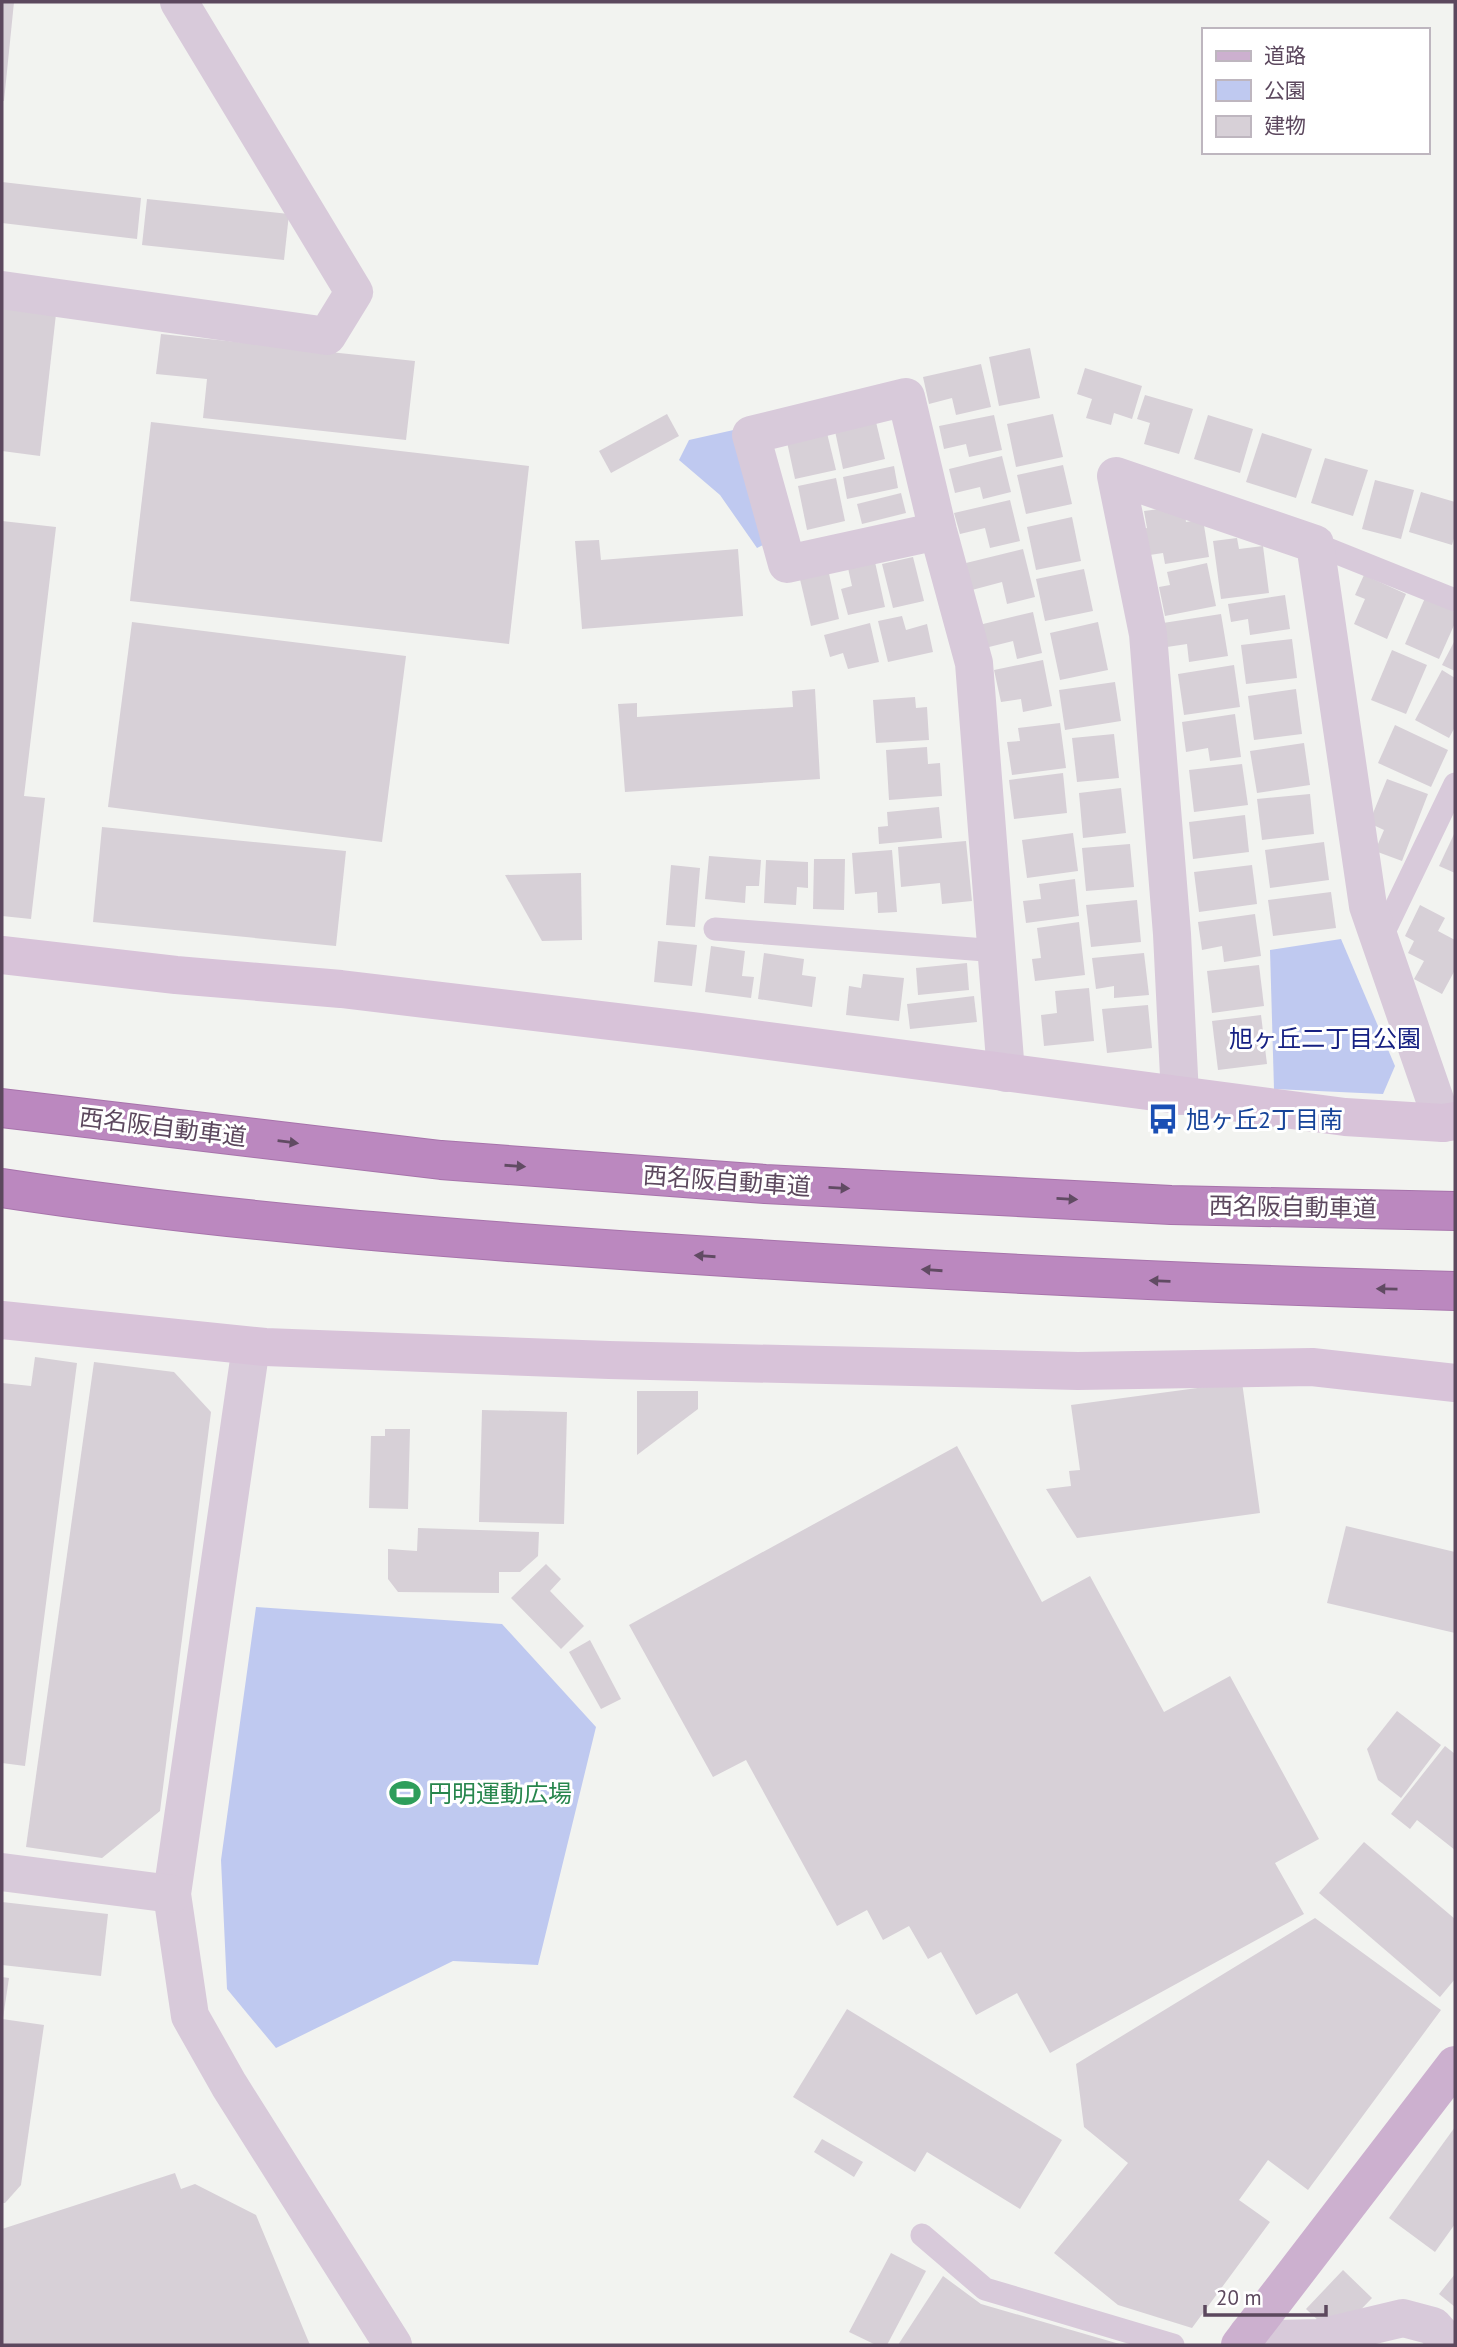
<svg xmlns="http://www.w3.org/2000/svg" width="1457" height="2347" viewBox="0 0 1457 2347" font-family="'PT Sans','Noto Sans JP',sans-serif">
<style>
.green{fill:#bfc9f0}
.building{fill:#d7d0d7}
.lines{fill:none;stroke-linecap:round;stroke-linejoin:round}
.highway-casing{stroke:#a773ab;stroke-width:40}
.lane{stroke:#d8cada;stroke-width:23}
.street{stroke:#d8cada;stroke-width:38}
.secondary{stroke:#d8c3d9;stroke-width:38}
.primary{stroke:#ccb0cf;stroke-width:38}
.highway{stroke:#bb88bf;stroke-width:38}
.oneway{fill:#614b63}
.labels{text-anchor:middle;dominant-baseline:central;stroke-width:6;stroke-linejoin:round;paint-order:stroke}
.park-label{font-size:24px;fill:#162082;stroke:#fff}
.transit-label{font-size:24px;fill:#164399;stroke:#fff;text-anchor:start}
.street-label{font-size:24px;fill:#5c485e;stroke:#fff}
.leisure-label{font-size:24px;fill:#27864d;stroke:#fff;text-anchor:start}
</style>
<rect width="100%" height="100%" fill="#f2f3f0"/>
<!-- green -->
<g class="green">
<polygon points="738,429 767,543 757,548 720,495 679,460 689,440"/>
<polygon points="1341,939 1395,1066 1383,1094 1274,1089 1270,950"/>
<polygon points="256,1607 502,1624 596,1727 538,1965 453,1961 276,2048 227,1989 221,1860"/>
</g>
<!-- building -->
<g class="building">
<polygon points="2,2 14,2 4,101 2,101"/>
<polygon points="2,182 141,198 137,239 2,223"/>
<polygon points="147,199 289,214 284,260 142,245"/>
<polygon points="2,299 57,305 40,456 2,451"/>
<polygon points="161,334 415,361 406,440 203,418 207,379 156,374"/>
<polygon points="1030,348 1040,398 999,406 989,357"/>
<polygon points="981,364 991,407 956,415 952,398 929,404 923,377"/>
<polygon points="1085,368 1142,386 1132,419 1114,413 1111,425 1086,418 1092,399 1077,394"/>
<polygon points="1145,395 1193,409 1179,454 1144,444 1150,423 1137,419"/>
<polygon points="667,414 679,436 611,473 599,451"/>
<polygon points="1053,414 1063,457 1016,467 1007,424"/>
<polygon points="994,415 1002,450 969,457 966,444 944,449 939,426"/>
<polygon points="1208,415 1253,429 1240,473 1194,459"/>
<polygon points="151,422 529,466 509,644 130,601"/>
<polygon points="876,422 885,459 843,469 835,431"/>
<polygon points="827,433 836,470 795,479 787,442"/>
<polygon points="1262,433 1312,449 1296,498 1246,482"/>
<polygon points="1002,456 1011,492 983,499 980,487 955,493 949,469"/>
<polygon points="1325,458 1368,470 1353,516 1311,503"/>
<polygon points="1063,465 1072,504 1026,514 1017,475"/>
<polygon points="894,466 898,488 847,499 843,477"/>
<polygon points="836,478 845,521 807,530 798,486"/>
<polygon points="1375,480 1414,490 1401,539 1362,529"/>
<polygon points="1421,492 1455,502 1455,535 1452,545 1409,532"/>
<polygon points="901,493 906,513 862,524 857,504"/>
<polygon points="1010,500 1020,541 990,548 985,528 960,534 954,513"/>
<polygon points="1167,508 1185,512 1186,522 1203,519 1209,557 1165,564 1163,553 1143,556 1139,530 1147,528 1144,511"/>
<polygon points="1072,517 1081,561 1036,570 1027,527"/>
<polygon points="2,521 56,527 24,796 45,798 31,919 2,916"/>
<polygon points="1237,538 1239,549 1263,546 1269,593 1221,599 1213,541"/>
<polygon points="599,540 601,560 738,549 743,616 582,629 575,541"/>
<polygon points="1023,549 1035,597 1007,604 1002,582 972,590 966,563"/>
<polygon points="913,557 924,601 893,608 882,564"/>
<polygon points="875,562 885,607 848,615 841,589 852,586 848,568"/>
<polygon points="1207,563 1216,606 1165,616 1159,587 1170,585 1167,572"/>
<polygon points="828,569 839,619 811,626 799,575"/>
<polygon points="1084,569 1093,611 1045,621 1036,579"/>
<polygon points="1364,575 1406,594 1387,639 1354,624 1365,599 1355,595"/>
<polygon points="1285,595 1290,629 1250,635 1248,619 1231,622 1228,604"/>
<polygon points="1425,598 1455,612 1455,623 1439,659 1405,644"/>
<polygon points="1033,612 1042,653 1017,659 1013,641 985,648 979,625"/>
<polygon points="1221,614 1228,656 1189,662 1187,644 1167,647 1163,623"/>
<polygon points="902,616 906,630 927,624 933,652 888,662 878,621"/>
<polygon points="132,622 406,656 382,842 108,807"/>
<polygon points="1098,622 1108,670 1060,680 1050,633"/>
<polygon points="870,623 879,662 848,669 843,653 830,657 824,635"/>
<polygon points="1292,639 1297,678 1246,684 1241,645"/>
<polygon points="1455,640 1455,671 1442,665"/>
<polygon points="1392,650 1427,665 1406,714 1371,700"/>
<polygon points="1043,660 1052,706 1023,712 1021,699 1001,702 994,670"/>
<polygon points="1234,665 1240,707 1184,715 1178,674"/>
<polygon points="1442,670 1455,678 1455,727 1449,738 1415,720"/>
<polygon points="1115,682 1121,721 1065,730 1059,690"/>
<polygon points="815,689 820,779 625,792 618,704 637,703 637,717 793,707 792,691"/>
<polygon points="1296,689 1302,734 1254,740 1248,696"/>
<polygon points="915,697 916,708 927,707 929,740 876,743 873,700"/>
<polygon points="1235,714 1241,757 1210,761 1208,748 1186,752 1182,722"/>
<polygon points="1060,723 1066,768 1012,775 1007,742 1020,741 1018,728"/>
<polygon points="1395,725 1448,750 1431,787 1378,763"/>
<polygon points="1114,734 1119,778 1077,782 1072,738"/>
<polygon points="1304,743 1310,785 1257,793 1250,751"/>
<polygon points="927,747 928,764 940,763 942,796 889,800 886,750"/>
<polygon points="1242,764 1248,805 1194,812 1189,770"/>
<polygon points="1063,773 1067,813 1014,819 1009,780"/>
<polygon points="1387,779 1428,794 1402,861 1375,851 1384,830 1369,823"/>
<polygon points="1121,788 1126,833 1083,838 1079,793"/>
<polygon points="1310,794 1314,834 1262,840 1257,799"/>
<polygon points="939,807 942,838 879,844 878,827 888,826 887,812"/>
<polygon points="1245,815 1249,852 1193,859 1189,822"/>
<polygon points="102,827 346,851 336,946 93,922"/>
<polygon points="1455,832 1455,873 1439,866"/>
<polygon points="1073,833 1078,871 1027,878 1022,840"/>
<polygon points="966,841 972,901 942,904 940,883 901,887 898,847"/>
<polygon points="1324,842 1329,880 1270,888 1265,850"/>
<polygon points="1130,844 1134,887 1086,891 1082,848"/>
<polygon points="892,850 897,912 878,913 877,892 855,894 852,853"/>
<polygon points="709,856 761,860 759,886 746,886 745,903 705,899"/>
<polygon points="814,859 845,859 844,910 813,909"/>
<polygon points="766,860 808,862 808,888 797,887 796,905 764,903"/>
<polygon points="671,865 700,868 695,927 666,925"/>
<polygon points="1252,865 1257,904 1199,912 1194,872"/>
<polygon points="581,873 582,940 542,941 505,875"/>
<polygon points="1075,879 1079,916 1026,923 1023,901 1041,899 1039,884"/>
<polygon points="1331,892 1336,928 1273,936 1268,900"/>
<polygon points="1137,900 1141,942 1091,947 1086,905"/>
<polygon points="1420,905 1445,918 1438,931 1455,940 1455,970 1442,994 1414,979 1424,961 1408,953 1414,941 1405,936"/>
<polygon points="1255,914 1261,956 1224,962 1222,946 1202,950 1198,922"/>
<polygon points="1079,922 1085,975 1035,981 1032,959 1041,958 1037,928"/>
<polygon points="658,941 697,945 692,986 654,982"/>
<polygon points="711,946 745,951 742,976 754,977 751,998 705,992"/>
<polygon points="764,953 804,959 802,975 816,977 812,1007 758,999"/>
<polygon points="1144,953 1149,995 1114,998 1114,986 1096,989 1092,958"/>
<polygon points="967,963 969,990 918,995 916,968"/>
<polygon points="1259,965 1264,1006 1212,1013 1207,971"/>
<polygon points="863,974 904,978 899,1021 846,1015 849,986 861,988"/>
<polygon points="1089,988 1094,1041 1044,1046 1041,1015 1057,1013 1055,991"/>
<polygon points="974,996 977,1022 910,1029 907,1004"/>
<polygon points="1148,1005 1152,1048 1107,1053 1102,1009"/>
<polygon points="1261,1015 1267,1064 1218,1070 1212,1021"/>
<polygon points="35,1357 77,1363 25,1766 2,1763 2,1383 31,1386"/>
<polygon points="94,1362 174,1372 211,1412 160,1811 102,1858 26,1847"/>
<polygon points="1242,1382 1260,1513 1077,1538 1046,1489 1071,1486 1069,1471 1080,1470 1071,1405"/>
<polygon points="637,1391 698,1391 698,1409 637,1455"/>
<polygon points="482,1410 567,1412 564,1524 479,1522"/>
<polygon points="385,1429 410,1429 408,1509 369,1508 371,1436 385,1436"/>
<polygon points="957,1446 1042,1602 1090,1576 1164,1712 1230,1676 1319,1839 1275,1863 1304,1914 1050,2053 1017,1993 976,2015 941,1952 928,1959 909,1926 883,1940 867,1910 837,1926 746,1760 713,1777 629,1625"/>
<polygon points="1346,1526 1455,1552 1455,1633 1327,1603"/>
<polygon points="418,1528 539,1532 538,1556 520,1572 499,1572 499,1593 398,1592 388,1579 388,1549 417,1551"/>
<polygon points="546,1564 561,1579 550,1591 584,1626 561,1649 511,1598"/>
<polygon points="590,1640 621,1699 601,1709 569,1652"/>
<polygon points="1397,1711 1441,1745 1401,1798 1378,1780 1367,1749"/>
<polygon points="1445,1746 1455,1754 1455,1850 1417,1820 1410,1829 1391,1814"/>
<polygon points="1364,1842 1455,1919 1455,1979 1440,1997 1319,1893"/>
<polygon points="2,1902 108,1914 101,1976 2,1965"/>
<polygon points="1315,1918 1441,2010 1308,2190 1268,2160 1239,2200 1270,2222 1192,2328 1118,2305 1054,2253 1128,2163 1084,2127 1076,2064"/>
<polygon points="2,1977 9,1978 3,2018 2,2018"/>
<polygon points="847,2009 1062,2140 1020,2209 927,2152 915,2172 793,2097"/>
<polygon points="2,2019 44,2025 21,2185 5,2203 2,2203"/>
<polygon points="1455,2127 1455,2224 1435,2252 1389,2218"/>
<polygon points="822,2139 863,2162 854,2177 814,2152"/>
<polygon points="175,2173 181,2189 195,2184 256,2215 310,2345 2,2345 2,2229"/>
<polygon points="891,2253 926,2271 887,2345 876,2345 849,2332"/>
<polygon points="1343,2270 1372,2298 1346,2325 1320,2322 1306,2309"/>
<polygon points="1455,2274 1455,2307 1439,2294"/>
<polygon points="943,2276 981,2304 1123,2345 898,2345"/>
</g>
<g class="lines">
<!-- highway casing -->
<g class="highway-casing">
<g id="highway">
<polyline points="2,1108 441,1160 765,1184 1171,1205 1455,1211"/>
<path d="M2 1188C226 1222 453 1239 680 1254 938 1271 1196 1284 1455 1291"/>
</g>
</g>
<!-- lane -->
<g class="lane">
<polyline points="1315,544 1455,600"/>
<polyline points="715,929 998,951"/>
<polyline points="1380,940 1455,784"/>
<polyline points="922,2235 985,2289 1173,2345"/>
</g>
<!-- street -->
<g class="street">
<polyline points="2,290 327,336 354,292 179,2"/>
<polyline points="938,531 787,564 751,435 906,397 938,531 974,663 1006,1073"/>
<polyline points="1180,1096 1172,934 1148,634 1116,476 1315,544 1368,906 1443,1123"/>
<polyline points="251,1346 172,1894 190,2016 229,2085 393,2345"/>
<polyline points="2,1872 172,1894"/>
<polyline points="1248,2334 1276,2339 1319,2338 1403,2318 1433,2326 1450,2345"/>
</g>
<!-- secondary -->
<g class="secondary">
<polyline points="2,955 176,975 341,989 693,1031 1345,1117 1443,1123 1455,1121"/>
<polyline points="2,1320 265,1347 609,1360 1078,1371 1312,1367 1455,1383"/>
</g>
<!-- primary -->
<polyline class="primary" points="1240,2345 1455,2065"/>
<!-- highway -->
<use href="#highway" class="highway"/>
</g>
<!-- one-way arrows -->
<defs><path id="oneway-solid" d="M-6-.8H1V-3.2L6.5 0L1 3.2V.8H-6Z" transform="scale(1.75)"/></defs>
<g class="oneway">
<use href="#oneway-solid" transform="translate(288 1142) rotate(7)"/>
<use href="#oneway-solid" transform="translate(515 1166) rotate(4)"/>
<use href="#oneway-solid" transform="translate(839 1188) rotate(3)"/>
<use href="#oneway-solid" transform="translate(1067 1199) rotate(3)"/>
<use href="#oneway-solid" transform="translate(705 1256) rotate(-176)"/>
<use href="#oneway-solid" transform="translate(932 1270) rotate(-176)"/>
<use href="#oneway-solid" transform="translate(1160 1281) rotate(-178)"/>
<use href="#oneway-solid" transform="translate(1387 1289) rotate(-179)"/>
</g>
<!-- icons -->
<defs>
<g id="bus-bare" transform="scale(2.415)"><path d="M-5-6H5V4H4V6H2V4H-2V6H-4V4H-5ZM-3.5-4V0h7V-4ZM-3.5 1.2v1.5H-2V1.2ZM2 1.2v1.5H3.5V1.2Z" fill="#1a4fb4" stroke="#fff" stroke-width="2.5" paint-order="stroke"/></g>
<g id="stadium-bare" transform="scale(2.415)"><path d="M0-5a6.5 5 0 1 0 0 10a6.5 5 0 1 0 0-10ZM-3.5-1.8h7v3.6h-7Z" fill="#2e9e5b" stroke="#fff" stroke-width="2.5" paint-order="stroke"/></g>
</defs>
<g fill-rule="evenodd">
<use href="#bus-bare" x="1163" y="1119"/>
<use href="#stadium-bare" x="405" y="1793"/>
</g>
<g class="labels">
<!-- park labels -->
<g class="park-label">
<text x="1325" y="1038">旭ヶ丘二丁目公園</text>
</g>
<!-- transit labels -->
<g class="transit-label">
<text x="1186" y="1119">旭ヶ丘2丁目南</text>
</g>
<!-- street labels -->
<g class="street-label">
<text transform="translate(163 1127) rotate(7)">西名阪自動車道</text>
<text transform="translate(727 1181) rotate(4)">西名阪自動車道</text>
<text transform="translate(1293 1207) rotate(1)">西名阪自動車道</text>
</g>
<!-- leisure labels -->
<g class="leisure-label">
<text x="428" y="1793">円明運動広場</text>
</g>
</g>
<!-- border -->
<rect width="1457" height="2347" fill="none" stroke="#5c485e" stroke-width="7"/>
<!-- legend -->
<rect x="1202" y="28" width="228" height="126" fill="#ffffff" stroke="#beb6bf" stroke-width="2"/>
<rect x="1216" y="51" width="35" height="10" fill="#ccb0cf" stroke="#beb6bf" stroke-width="2"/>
<text x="1264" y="63" font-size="21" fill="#5c485e">道路</text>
<rect x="1216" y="80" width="35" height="21" fill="#bfc9f0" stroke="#beb6bf" stroke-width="2"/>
<text x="1264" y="98" font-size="21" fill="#5c485e">公園</text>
<rect x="1216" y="116" width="35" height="21" fill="#d7d0d7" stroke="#beb6bf" stroke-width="2"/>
<text x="1264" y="133" font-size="21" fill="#5c485e">建物</text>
<!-- scale -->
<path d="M1205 2305v10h121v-10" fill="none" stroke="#5c485e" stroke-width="3.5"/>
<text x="1216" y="2305" font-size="21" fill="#5c485e" stroke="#ffffff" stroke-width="5" paint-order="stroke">20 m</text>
</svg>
